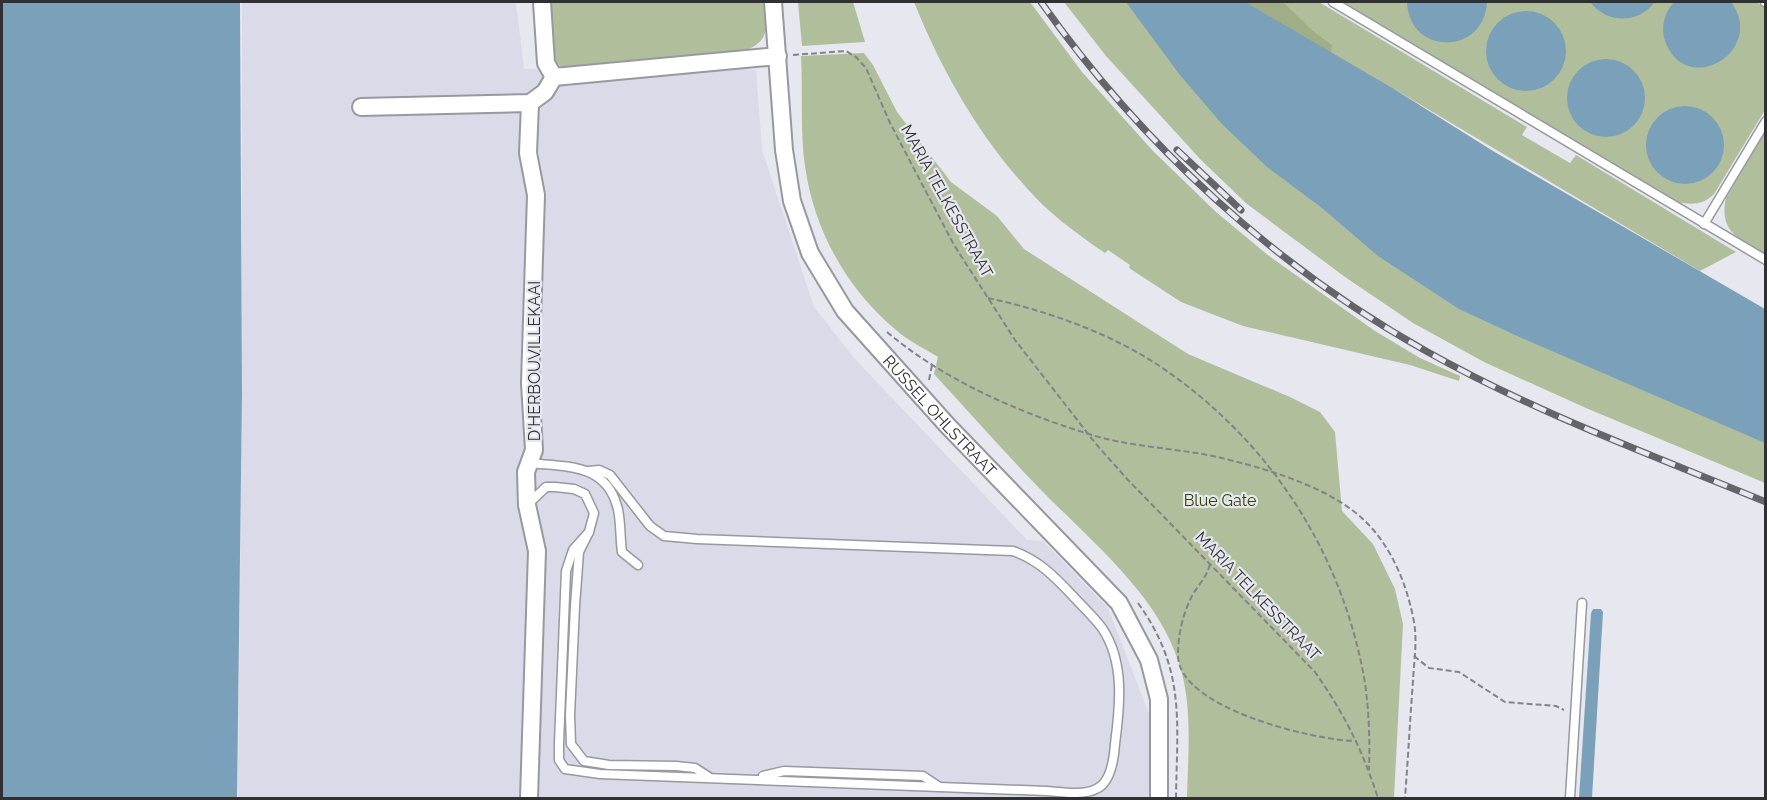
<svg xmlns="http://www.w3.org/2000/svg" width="1767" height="800" viewBox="0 0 1767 800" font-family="Raleway,sans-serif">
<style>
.built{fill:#dadae9}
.green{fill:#b1be9b}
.forest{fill:#a0ae88}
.water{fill:#7ba0b9}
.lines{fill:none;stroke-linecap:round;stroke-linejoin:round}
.lane-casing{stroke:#9898a1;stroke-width:11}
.street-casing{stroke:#9898a1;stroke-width:20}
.path{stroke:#838389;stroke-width:2;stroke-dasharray:6 3;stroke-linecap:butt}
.lane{stroke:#fff;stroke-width:8}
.street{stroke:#fff;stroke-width:16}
.rail-casing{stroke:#646469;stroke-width:7}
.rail{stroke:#e7e7f0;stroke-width:4.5;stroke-dasharray:14;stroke-linecap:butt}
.labels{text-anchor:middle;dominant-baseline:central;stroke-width:4.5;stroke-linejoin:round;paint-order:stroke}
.street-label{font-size:16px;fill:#303033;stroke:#e7e7f0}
.park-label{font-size:16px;fill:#2f3f00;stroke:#e7e7f0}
</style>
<rect width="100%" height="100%" fill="#e7e7f0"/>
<!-- built -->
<polygon class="built" points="242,2 516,2 524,69 737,67 737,69 756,70 762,150 814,307 854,358 1027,540 1043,541 1108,608 1153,724 1152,798 238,798 242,394"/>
<!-- green -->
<g class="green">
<path d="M549 2H764C766 25 772 39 747 50L573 68 560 66 553 58Z"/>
<polygon points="798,2 853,2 865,42 802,46"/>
<path d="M914 2H1030L1082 72 1153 151 1216 212 1269 256 1375 331 1420 358 1460 376 1459 381 1410 365 1243 326 1181 302 1129 268 1130 265 1108 250 1105 253C1083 238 1055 218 1037 199 982 142 943 74 914 2Z"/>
<polygon points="1064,2 1133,2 1765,431 1765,483 1586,408 1486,363 1413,323 1345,277 1247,204 1201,160 1106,56"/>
<polygon points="1245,2 1319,2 1527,127 1522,135 1570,163 1576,155 1736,252 1700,271 1394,89 1385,92"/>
<path d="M1343 2H1756L1765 7V110L1714 194C1703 205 1692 205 1677 202Z"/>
<path d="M864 53 873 65 897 112 951 182 997 216 1024 249 1188 354 1290 397 1320 412 1335 432 1342 511 1373 544 1395 589 1403 624 1394 798H1187C1188 754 1193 706 1179 663 1157 594 1092 542 1042 491 1005 453 970 413 934 374L938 357C924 348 908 341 896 330 846 288 814 230 805 166 800 133 803 90 801 56Z"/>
<path d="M1765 132V255C1741 240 1718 232 1726 198Z"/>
</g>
<!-- forest -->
<polygon class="forest" points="1216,2 1283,2 1313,31 1332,45 1331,53"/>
<!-- water -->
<g class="water">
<polygon points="2,2 240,2 242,394 237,798 2,798"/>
<polygon points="1126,2 1245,2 1394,89 1493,151 1765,309 1765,443 1515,335 1459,309 1378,256 1322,208 1267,167 1222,124 1179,74"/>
<path d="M1407 2H1487C1484 56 1409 56 1407 2Z"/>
<path d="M1590 2H1655C1638 24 1607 24 1590 2Z"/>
<path d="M1674 2H1731C1767 51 1686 99 1665 41 1660 27 1665 12 1674 2Z"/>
<circle cx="1526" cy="51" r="40"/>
<circle cx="1606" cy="98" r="39"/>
<circle cx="1685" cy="145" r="39"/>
<polygon points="1593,609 1601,609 1603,612 1592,798 1579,798 1591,613"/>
</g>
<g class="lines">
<!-- lane casing -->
<g class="lane-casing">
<g id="lane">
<polyline points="1333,2 1766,260"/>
<polyline points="1765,2 1766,2"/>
<polyline points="1704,224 1766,121"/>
<path d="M529 463C566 467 605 463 617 506 621 517 620 540 622 552L638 565"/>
<path d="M588 471 599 470 610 475 650 526 664 536 697 539 1013 551C1038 560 1053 575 1071 594 1081 605 1093 616 1102 628 1125 662 1120 706 1115 744 1114 758 1111 783 1096 789 1083 796 1061 792 1046 791L600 774 565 769 559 760V743L566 571 573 550 589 532"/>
<polyline points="527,505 546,487 555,487 574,489 585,494 594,513 589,532 579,552 575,606 570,715 571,744 584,761 609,765 676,766 695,768 709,777"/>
<polyline points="763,776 784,771 923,776 938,786"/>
<polyline points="1570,798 1582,603"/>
</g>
</g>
<!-- street casing -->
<g class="street-casing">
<g id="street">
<polyline points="542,2 546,63 554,77"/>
<path id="s1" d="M773 2 784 150 792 201 810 253 845 311 947 425 1119 603 1149 660 1159 699V798"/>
<polyline points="554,77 778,56"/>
<polyline points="361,107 530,103 545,92 554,77"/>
<polyline points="529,798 537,551 527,505 526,472 534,450 530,383 536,195 528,153 530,103"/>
</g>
</g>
<!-- path -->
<g class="path">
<path d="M793 55 846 51 856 57 866 68 890 123 954 245 1015 340 1096 444 1128 480 1315 672C1345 715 1362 749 1378 798"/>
<path d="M988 298C1048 311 1110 333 1161 367 1270 441 1343 553 1365 683 1369 712 1370 741 1369 770"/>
<path d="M887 332C945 381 1020 413 1092 435 1132 447 1173 448 1213 456 1261 467 1330 486 1366 522 1391 547 1406 582 1413 617 1418 638 1414 660 1413 681 1410 720 1408 759 1405 798"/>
<polyline points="929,380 932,365"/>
<path d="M1210 564C1207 577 1198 585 1192 596 1183 613 1178 635 1178 654 1176 708 1316 741 1357 741"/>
<path d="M1138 603C1186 670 1177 721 1176 798"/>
<polyline points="1414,656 1429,668 1459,672 1505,702 1556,706 1564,710"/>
</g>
<!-- lane -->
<use href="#lane" class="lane"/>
<!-- street -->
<use href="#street" class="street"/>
<!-- rail casing -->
<g class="rail-casing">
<g id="rail">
<path d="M1041 2C1142 145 1274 266 1426 351 1534 412 1652 455 1766 502"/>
<polyline points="1177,150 1241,210"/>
</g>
</g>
<!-- rail -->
<use href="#rail" class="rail"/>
</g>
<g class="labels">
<!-- street labels -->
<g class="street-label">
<text transform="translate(947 201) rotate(61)">MARIA TELKESSTRAAT</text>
<text transform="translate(534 361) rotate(-90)">D'HERBOUVILLEKAAI</text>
<text stroke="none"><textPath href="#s1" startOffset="464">RUSSEL OHLSTRAAT</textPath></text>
<text transform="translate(1258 596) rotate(46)">MARIA TELKESSTRAAT</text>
</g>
<!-- park labels -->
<g class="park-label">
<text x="1220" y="500">Blue Gate</text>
</g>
</g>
<!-- border -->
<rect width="1767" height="800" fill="none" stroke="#303033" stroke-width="6"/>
</svg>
